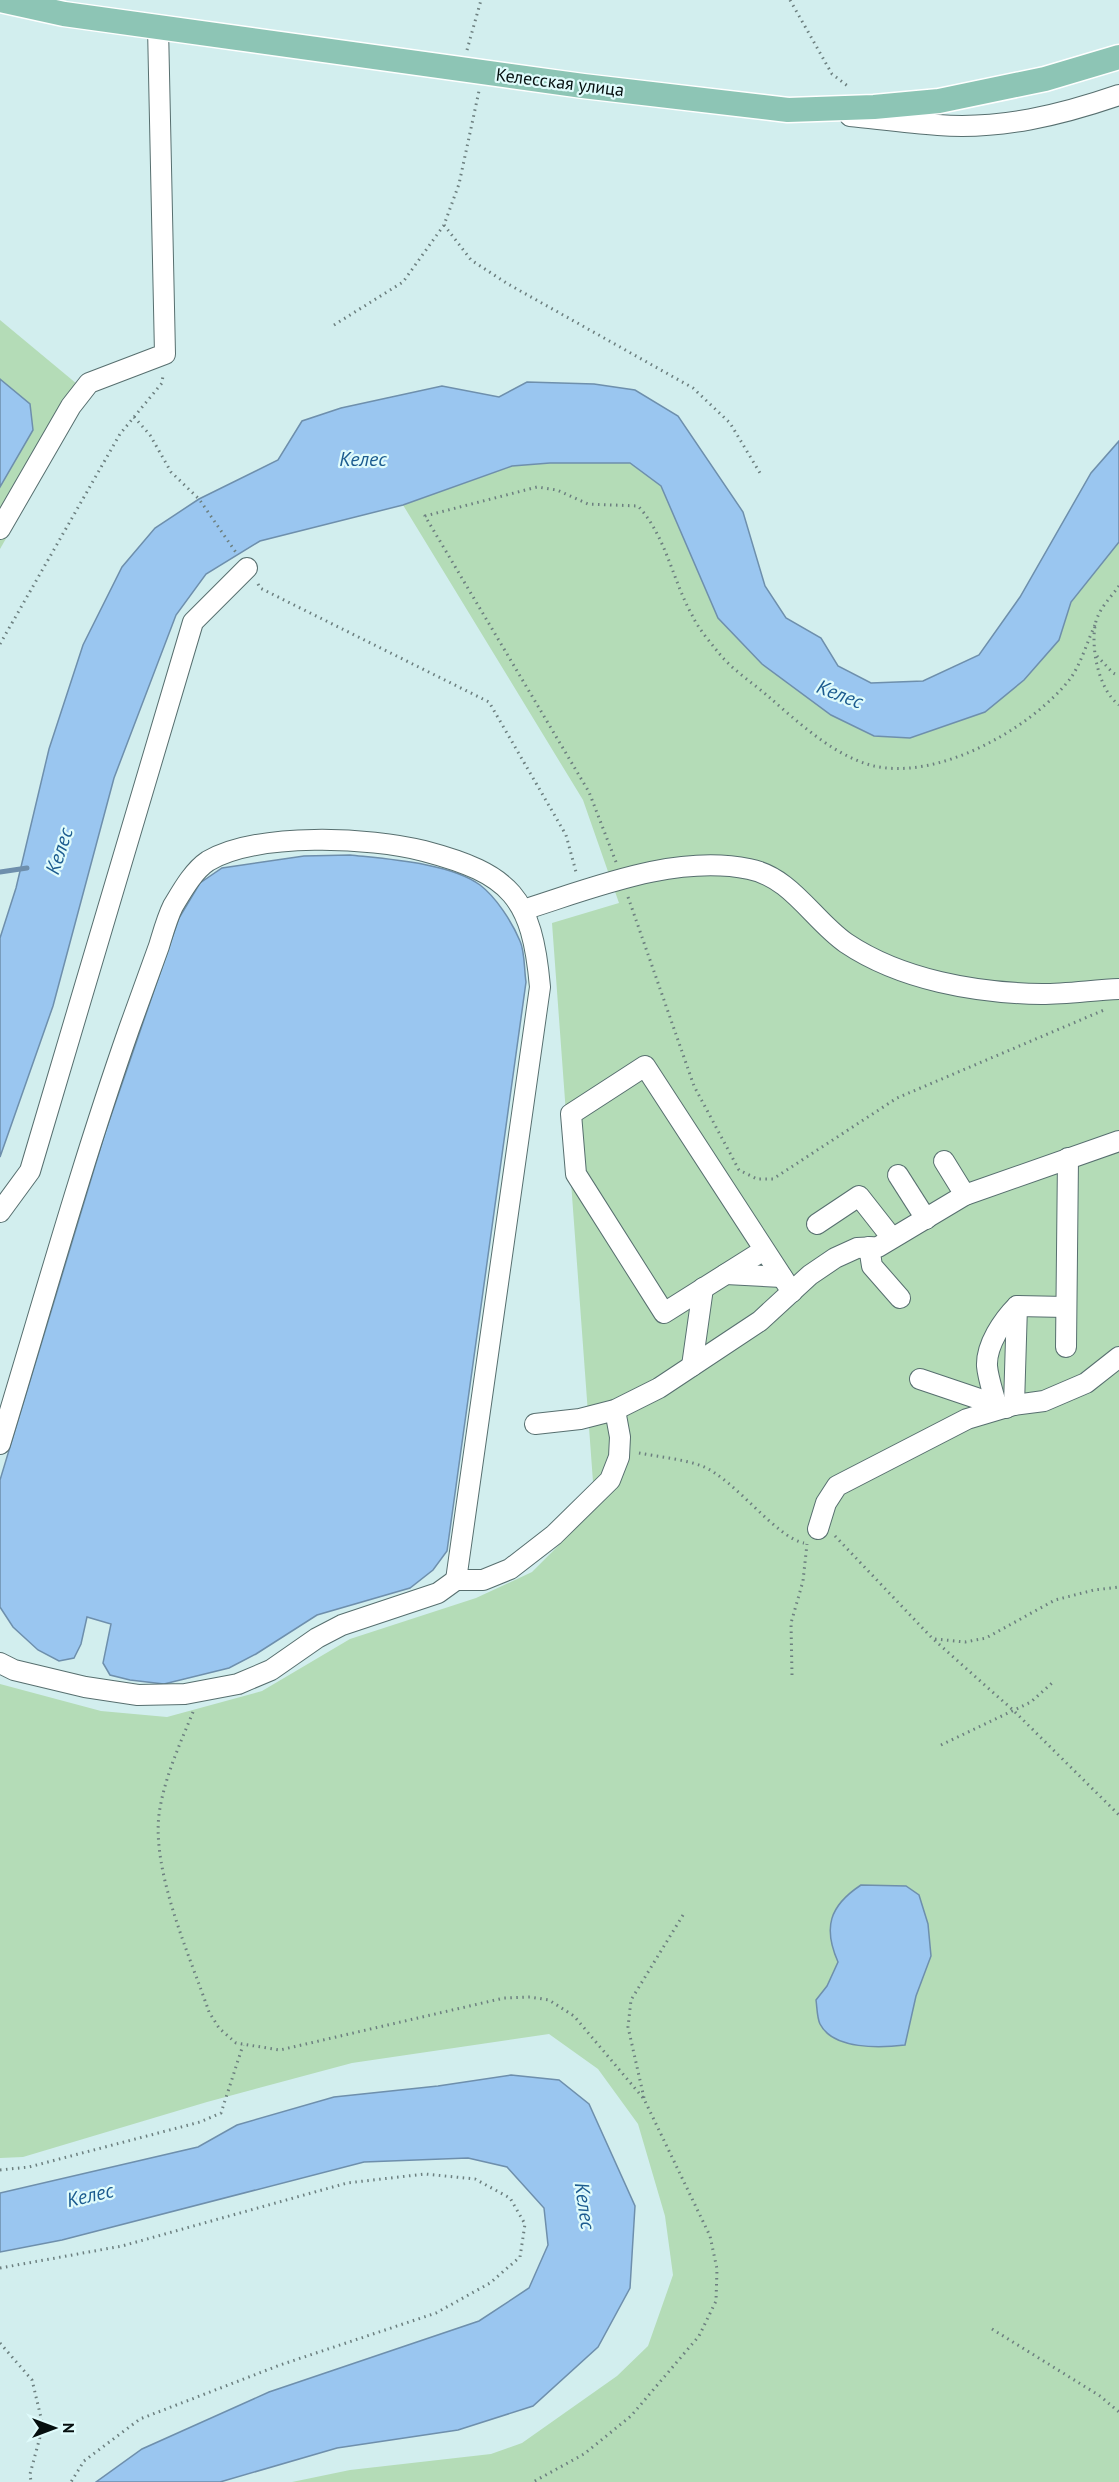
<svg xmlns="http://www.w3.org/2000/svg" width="1119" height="2482" viewBox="0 0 1119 2482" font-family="'PT Sans',sans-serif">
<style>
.green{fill:#b4dcb7}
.water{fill:#9ac6f0;stroke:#6e8fac;stroke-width:1.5}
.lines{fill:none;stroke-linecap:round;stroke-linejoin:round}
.stream{stroke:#6e8fac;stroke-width:5}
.minor-casing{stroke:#576f6f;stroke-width:22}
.major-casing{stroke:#fff;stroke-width:27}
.path{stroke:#6c7f7f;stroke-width:3;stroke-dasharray:1.5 4.5;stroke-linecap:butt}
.minor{stroke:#fff;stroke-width:20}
.major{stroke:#8dc5b5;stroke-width:24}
.labels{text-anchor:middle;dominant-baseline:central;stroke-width:4.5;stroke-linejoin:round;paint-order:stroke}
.street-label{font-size:18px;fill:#060f0f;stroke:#dffbfb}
.water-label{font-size:20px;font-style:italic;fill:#1b5b8f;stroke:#dffbfb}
</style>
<rect width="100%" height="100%" fill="#d2eeee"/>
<!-- green -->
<g class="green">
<polygon points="0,320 89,394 0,549"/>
<polygon points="550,463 630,463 661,486 718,618 762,664 831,715 874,736 910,738 985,712 1024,680 1059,640 1071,602 1119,542 1119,2482 292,2482 350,2470 491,2454 522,2443 617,2376 648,2346 673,2275 665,2216 638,2124 598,2069 549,2034 352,2063 207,2102 23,2157 0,2158 0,1684 101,1711 167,1717 262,1691 350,1639 476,1598 532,1572 595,1509 552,923 619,903 583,800 403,505 512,466"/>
</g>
<!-- water -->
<g class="water">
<polygon points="0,379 30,404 33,430 0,487"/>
<polygon points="527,382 594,384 635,390 678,416 743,512 765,586 786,618 821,638 838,666 871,683 923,681 979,655 1020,597 1091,473 1119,441 1119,542 1071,602 1059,640 1024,680 985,712 910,738 874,736 831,715 762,664 718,618 661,486 630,463 550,463 512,466 403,505 260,541 206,574 176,615 114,778 53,1006 0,1157 0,938 16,888 49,749 83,645 122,567 155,528 199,499 278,460 302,421 341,408 442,386 499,397"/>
<path d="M350 855C387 859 450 863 480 885 496 897 512 922 520 941 525 952 524 969 526 982L447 1551 433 1570 410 1588 317 1615 256 1654 229 1668 164 1684 130 1680 110 1675 103 1663 111 1624 87 1617 81 1644 74 1658 59 1661 38 1650 13 1627 0 1607V1480L105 1133 179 918 200 883 222 868 304 856Z"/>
<path d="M861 1885 906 1886 919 1895 928 1924 931 1956 916 1996 905 2045C881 2048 833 2050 820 2024 817 2018 817 2007 816 2000L827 1986 838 1962C823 1928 829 1906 861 1885Z"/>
<polygon points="511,2075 559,2080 589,2104 635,2206 630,2288 598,2347 533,2406 458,2430 337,2448 220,2482 96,2482 142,2449 269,2392 479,2321 529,2288 548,2245 544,2208 507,2167 468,2158 364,2162 62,2240 0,2252 0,2193 198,2147 237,2125 334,2097 438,2086"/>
</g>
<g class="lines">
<!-- stream -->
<polyline class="stream" points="0,872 27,868"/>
<!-- minor casing -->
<g class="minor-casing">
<g id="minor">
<path d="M850 116C879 119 909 123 938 125 1000 130 1061 115 1119 95"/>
<polyline points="0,529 71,406 89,383 165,354 158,27"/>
<path d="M523 910C593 888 675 854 749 869 791 877 813 920 846 943 901 980 976 993 1042 994 1067 994 1094 990 1119 989"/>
<polyline points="944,1161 965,1195"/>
<polyline points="898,1175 926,1219"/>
<polyline points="0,1212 30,1171 193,622 247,568"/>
<polyline points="817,1224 859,1196 892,1238"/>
<polyline points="869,1247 872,1266 900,1298"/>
<polyline points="764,1250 664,1313 576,1174 571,1114 645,1066 792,1292"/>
<polyline points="726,1274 782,1277"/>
<polyline points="1066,1347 1068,1158"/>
<polyline points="692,1366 703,1288"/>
<polyline points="920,1379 1006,1408"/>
<path d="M996 1404C993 1392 988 1378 987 1366 986 1345 1003 1320 1017 1306"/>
<polyline points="1014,1405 1017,1306 1066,1307"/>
<polyline points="535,1424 580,1419 615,1410 659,1388 760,1321 810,1275 835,1258 857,1248 878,1247 965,1195 1119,1141"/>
<path d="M0 1444C42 1306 81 1166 129 1029 139 1001 149 973 159 946 163 933 167 918 173 906 182 891 193 871 208 861 258 832 370 837 424 851 511 874 532 897 540 987L456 1580"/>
<polyline points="818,1529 826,1503 837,1486 967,1419 1014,1405 1044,1401 1086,1383 1119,1357"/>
<polyline points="0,1663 14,1670 85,1687 138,1695 185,1694 238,1684 271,1670 317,1638 342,1625 438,1593 456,1580 483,1580 510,1569 554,1535 610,1480 619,1457 620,1437 615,1410"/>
</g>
</g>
<!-- major casing -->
<g class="major-casing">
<polyline id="major" points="0,0 64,14 583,86 788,110 874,107 939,101 1045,79 1119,57"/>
</g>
<!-- path -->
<g class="path">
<polyline points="790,0 832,74 849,87"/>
<polyline points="467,50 481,0"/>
<polyline points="444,225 471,260 508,284 693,388 730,423 760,473"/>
<polyline points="334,325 403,282 444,225 459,184 479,91"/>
<polyline points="134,417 150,435 171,472 199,499 237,554"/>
<polyline points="258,584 260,588 489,702 566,835 576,872"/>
<path d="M1119 586C1110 598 1097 611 1095 626 1091 650 1099 690 1119 705"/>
<polyline points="0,644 120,434 162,383 163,375"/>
<polyline points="1097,656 1113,673 1119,676"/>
<path d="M616 862 589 792 425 516 537 487 557 490 588 504 638 506C666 536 672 579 692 615 698 628 709 641 718 652 731 669 753 683 769 697 798 722 832 754 870 765 935 783 1031 729 1070 679 1081 664 1087 642 1095 625"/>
<polyline points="628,897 694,1086 739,1170 757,1179 773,1179 897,1098 1104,1010"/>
<path d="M639 1453C659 1457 683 1459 702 1466 736 1480 775 1537 804 1543"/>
<polyline points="835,1536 932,1638 1014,1711 1119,1815"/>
<polyline points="935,1639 965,1642 986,1638 1055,1600 1094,1590 1119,1587"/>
<polyline points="792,1675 791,1623 803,1581 807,1544"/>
<path d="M193 1712C180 1744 166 1774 160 1808 149 1867 190 1956 209 2012L219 2028 236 2043 280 2050 504 1998 530 1997 549 2000 574 2016 644 2099 710 2236 717 2269 716 2301 699 2336 631 2416 584 2454 533 2482"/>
<polyline points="941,1745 1031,1702 1052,1683"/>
<polyline points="644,2098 628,2027 631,2000 683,1915"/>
<polyline points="0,2170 29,2167 200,2122 221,2113 243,2045"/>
<polyline points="0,2268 122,2246 347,2183 425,2174 475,2179 510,2198 525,2224 520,2257 490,2283 436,2313 280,2365 140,2419 84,2461 71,2482"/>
<polyline points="992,2329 1100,2396 1119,2412"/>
<polyline points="0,2343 32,2380 43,2426 30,2474 31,2482"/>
</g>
<!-- minor -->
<use href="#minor" class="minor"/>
<!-- major -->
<use href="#major" class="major"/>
</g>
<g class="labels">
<!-- street labels -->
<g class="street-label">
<text transform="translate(560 82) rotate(7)">Келесская улица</text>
</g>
<!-- water labels -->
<g class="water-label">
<text x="363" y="459">Келес</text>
<text transform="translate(840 694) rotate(21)">Келес</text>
<text transform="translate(59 851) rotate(-72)">Келес</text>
<text transform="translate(90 2195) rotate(-13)">Келес</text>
<text transform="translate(585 2206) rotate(82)">Келес</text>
</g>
</g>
<!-- north arrow -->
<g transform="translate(54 2428) rotate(90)" stroke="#dffbfb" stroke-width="4.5" paint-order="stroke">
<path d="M0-4.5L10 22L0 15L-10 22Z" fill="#060f0f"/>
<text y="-9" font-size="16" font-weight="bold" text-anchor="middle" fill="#060f0f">N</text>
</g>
</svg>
